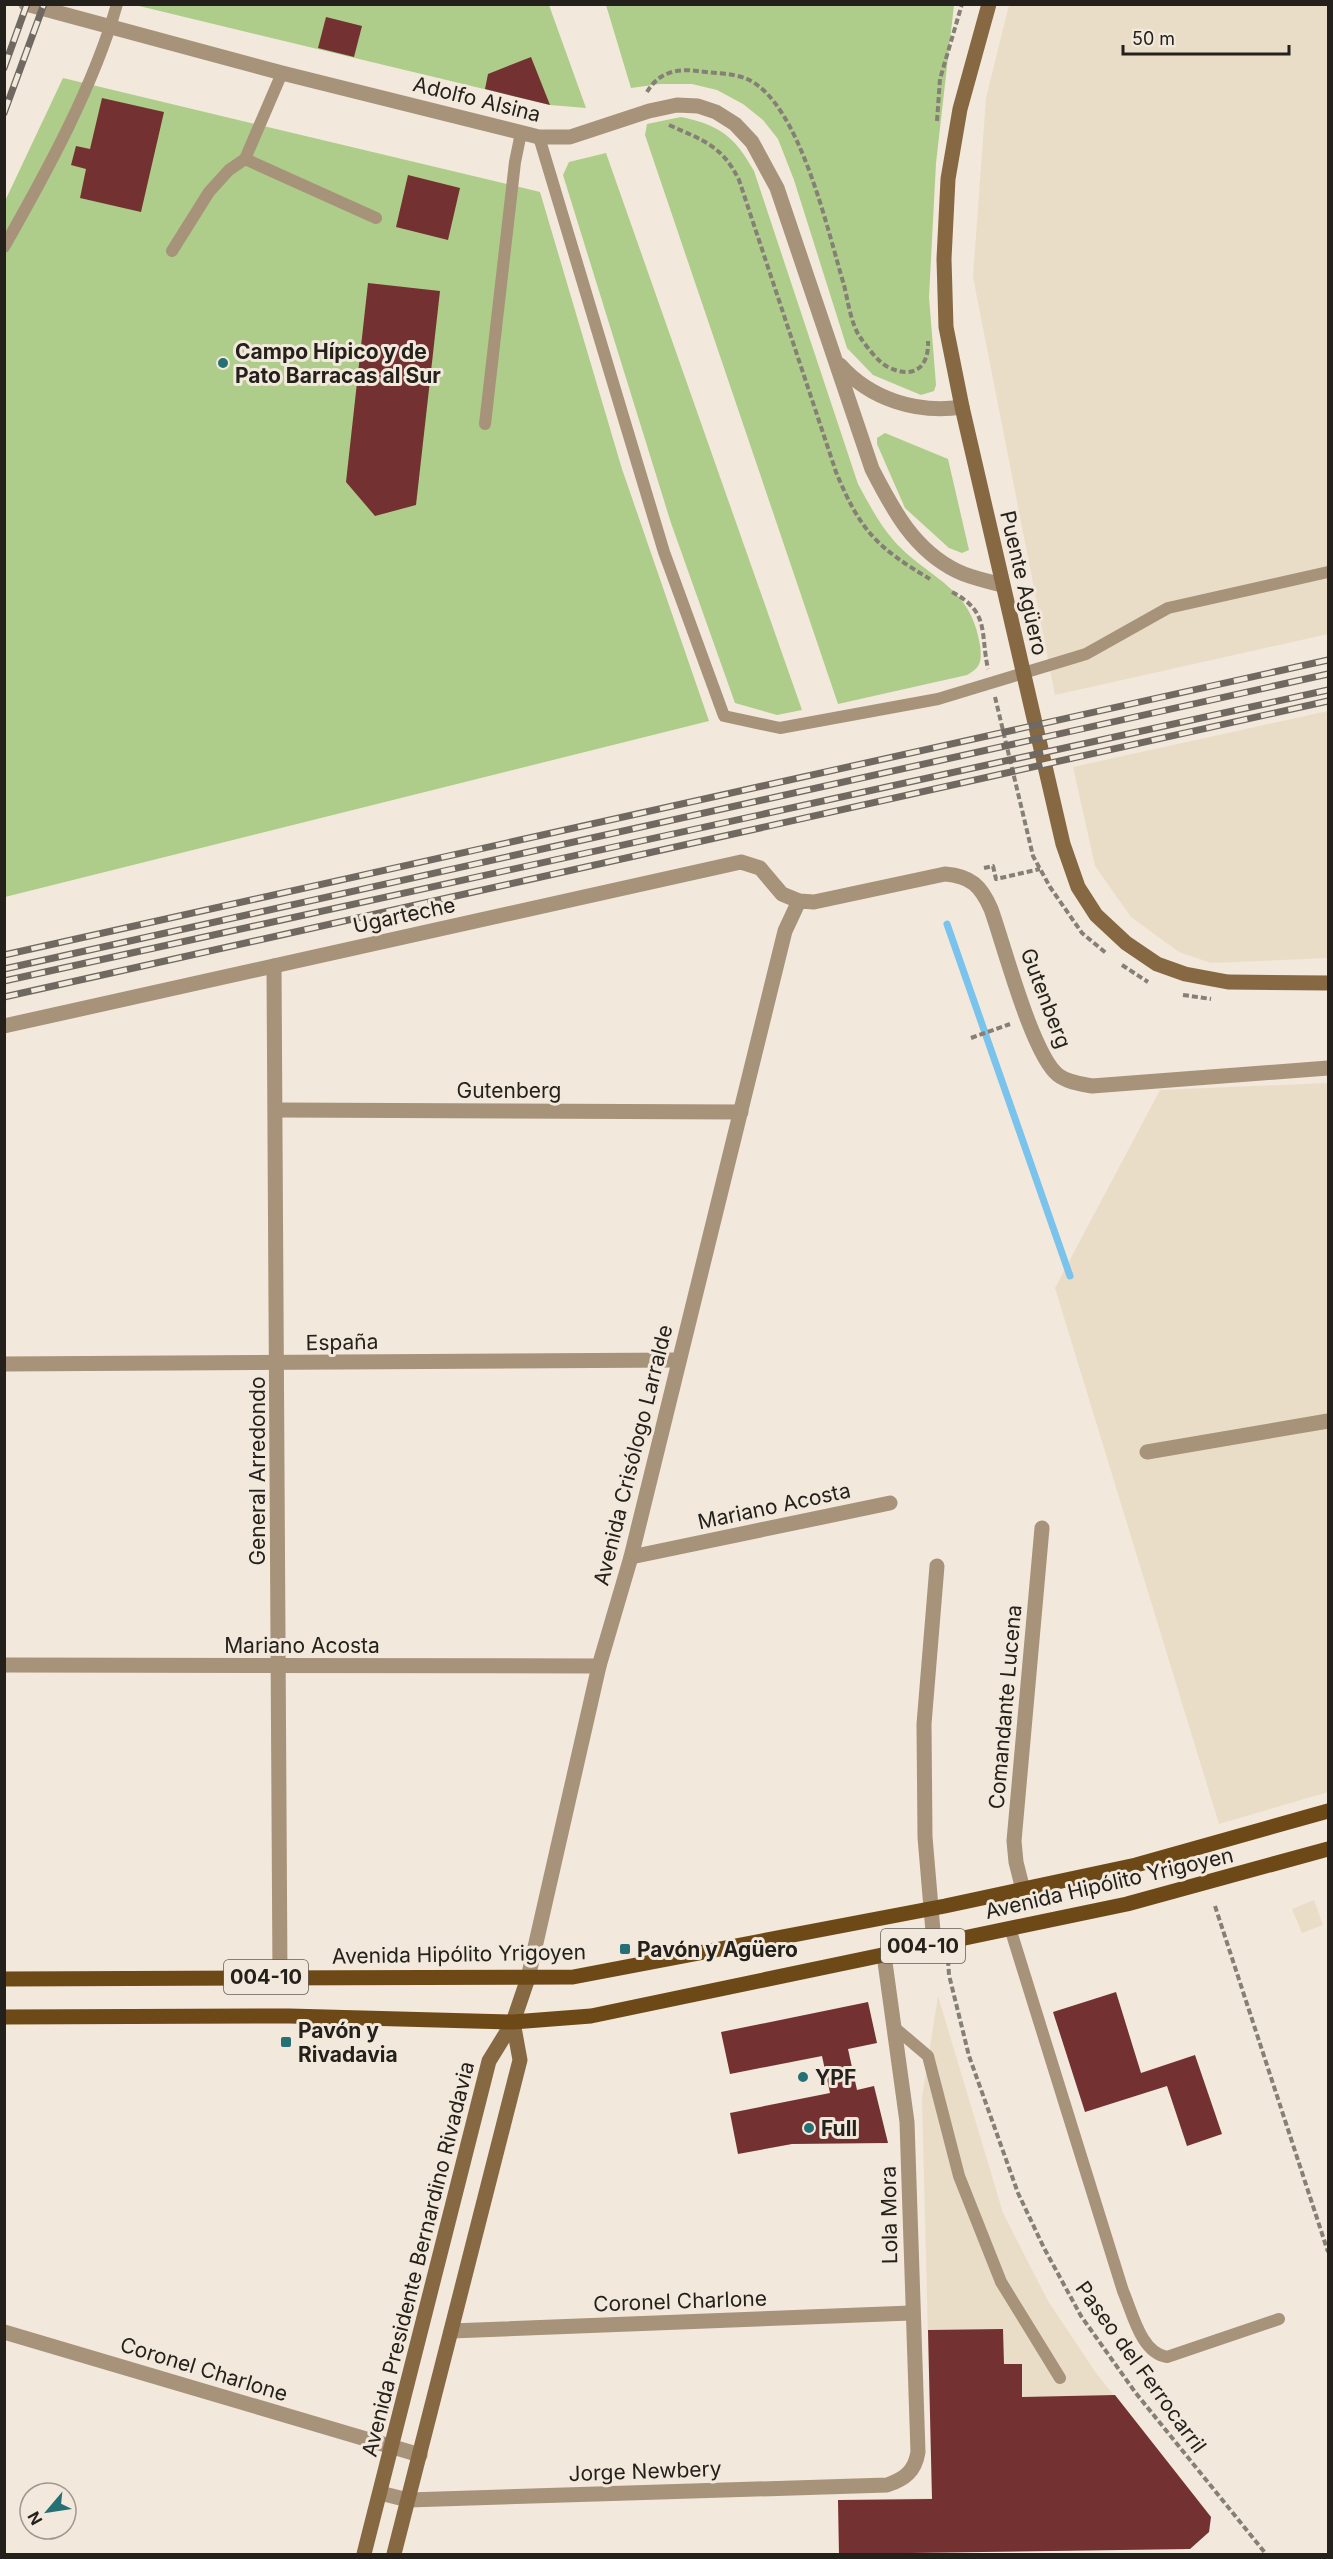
<svg xmlns="http://www.w3.org/2000/svg" width="1333" height="2559" viewBox="0 0 1333 2559" font-family="Inter,sans-serif">
<style>
.built{fill:#eaddc8}
.green{fill:#aecd8a}
.lines{fill:none;stroke-linecap:round;stroke-linejoin:round}
.stream{stroke:#79c3ec;stroke-width:7}
.building{fill:#743132}
.path{stroke:#857f76;stroke-width:4;stroke-dasharray:6 3;stroke-linecap:butt}
.lane{stroke:#a7927a;stroke-width:12}
.street{stroke:#a7927a;stroke-width:15}
.secondary{stroke:#866843;stroke-width:15}
.primary{stroke:#6e4918;stroke-width:15}
.rail-casing{stroke:#6f6961;stroke-width:7}
.rail{stroke:#f2e8db;stroke-width:4.5;stroke-dasharray:14;stroke-linecap:butt}
.poi-dot{fill:#257074;stroke:#f2e8db;stroke-width:2}
.labels{text-anchor:middle;dominant-baseline:central;stroke-width:6;stroke-linejoin:round;paint-order:stroke}
.shield{fill:#f2e8db;stroke:#625d55;stroke-width:1.5}
.shield-label{font-size:20px;font-weight:bold;fill:#24211c}
.street-label{font-size:21px;fill:#24211c;stroke:#f2e8db}
.poi-label{font-size:21px;font-weight:bold;fill:#24211c;stroke:#f2e8db;text-anchor:start}
</style>
<rect width="100%" height="100%" fill="#f2e8db"/>
<!-- built -->
<g class="built">
<polygon points="1009,5 1328,5 1328,634 1055,695 973,277 986,98"/>
<polygon points="1328,711 1328,958 1211,963 1179,952 1131,917 1095,866 1073,767"/>
<polygon points="1328,1083 1328,1792 1219,1824 1055,1288 1160,1090"/>
<polygon points="1314,1900 1323,1925 1302,1933 1292,1909"/>
<polygon points="938,1996 1003,2213 1048,2301 1096,2373 1211,2517 1209,2532 1190,2549 839,2554 838,2500 932,2498 922,2098"/>
</g>
<!-- green -->
<g class="green">
<polygon points="135,5 549,5 586,108 550,105"/>
<polygon points="606,5 954,5 936,163 929,297 936,385 934,391 921,395 873,375 847,348 794,180 778,139 763,120 743,104 717,90 692,84 660,84 631,88"/>
<polygon points="63,78 540,192 622,469 709,721 5,897 5,201"/>
<path d="M681 117C720 125 735 137 754 171L858 484C869 504 879 524 895 542 930 580 971 586 980 645 982 661 981 667 967 675L838 704 645 135 647 124Z"/>
<polygon points="606,153 802,710 777,715 735,703 671,523 563,175 569,162"/>
<polygon points="885,433 948,459 969,550 962,553 949,548 905,508 877,444 877,438"/>
</g>
<g class="lines">
<!-- stream -->
<polyline class="stream" points="947,924 1070,1276"/>
</g>
<!-- building -->
<g class="building">
<polygon points="326,17 362,26 354,57 318,48"/>
<polygon points="531,57 550,105 485,89 488,74"/>
<polygon points="102,98 164,112 141,212 80,198 86,169 71,165 76,146 90,149"/>
<polygon points="408,175 460,188 448,240 396,227"/>
<polygon points="368,283 440,291 416,505 375,516 346,482"/>
<polygon points="1116,1992 1141,2073 1195,2055 1222,2134 1187,2146 1167,2086 1085,2112 1053,2012"/>
<polygon points="868,2002 877,2043 848,2049 857,2090 874,2086 888,2143 792,2144 738,2154 730,2113 830,2093 822,2056 730,2074 721,2032"/>
<polygon points="1003,2329 1004,2364 1022,2364 1022,2397 1115,2395 1211,2517 1209,2532 1190,2549 839,2554 838,2500 932,2499 928,2330"/>
</g>
<g class="lines">
<!-- path -->
<g class="path">
<path d="M647 92C658 73 676 68 697 71 712 73 733 73 747 79 800 102 828 233 844 285 848 301 851 324 860 337 866 346 879 363 888 367 914 380 929 367 928 341"/>
<polyline points="937,121 940,79 962,4"/>
<path d="M669 125C702 140 722 145 739 180L836 472C860 530 876 547 930 579"/>
<path d="M952 592C990 612 980 632 988 669"/>
<polyline points="995,697 1033,856 1050,887 1082,933 1106,953"/>
<polyline points="984,868 993,866 996,879 1040,869"/>
<polyline points="1122,965 1148,982"/>
<polyline points="1183,995 1211,999"/>
<polyline points="971,1038 1010,1024"/>
<polyline points="1215,1906 1328,2252"/>
<polyline points="948,1960 949,1975 969,2056 1018,2193 1044,2248 1081,2316 1135,2392 1266,2554"/>
</g>
<!-- lane -->
<g class="lane">
<polyline points="539,137 664,552 724,716 780,728 938,699 1086,654 1168,608 1328,572"/>
<polyline points="245,159 376,218"/>
<path d="M4 247C46 173 94 86 117 4"/>
<polyline points="172,251 209,192 229,170 245,159 282,73"/>
<polyline points="485,424 515,162 521,133"/>
<path d="M1010 1928 1123 2291C1133 2314 1141 2353 1167 2357L1279 2319"/>
<polyline points="895,2028 928,2056 959,2176 1001,2282 1060,2378"/>
</g>
<!-- street -->
<g class="street">
<path d="M26 4 282 73 539 137H570L649 111 677 105 698 106 716 112 735 124 752 142 777 188 872 469C893 510 914 550 957 571 971 578 988 581 1002 585"/>
<path d="M840 365C870 399 917 414 962 407"/>
<polyline points="274,966 280,1977"/>
<path d="M4 1026 741 862 760 868 782 894 799 901 814 902 945 874C971 876 981 886 991 909 1004 945 1032 1054 1058 1075 1067 1082 1081 1084 1092 1086L1328 1068"/>
<polyline points="276,1110 741,1112"/>
<polyline points="4,1364 679,1360"/>
<polyline points="1147,1452 1328,1421"/>
<polyline points="631,1557 890,1503"/>
<polyline points="4,1665 599,1666"/>
<polyline points="1023,1890 1016,1862 1014,1841 1042,1528"/>
<polyline points="934,1943 925,1837 924,1724 937,1566"/>
<polyline points="528,1978 599,1666 631,1557 785,931 799,901"/>
<polyline points="451,2331 911,2313"/>
<polyline points="4,2332 420,2455"/>
<path d="M380 2493 408 2500 887 2485C905 2479 915 2471 918 2452L907 2122 884 1955"/>
</g>
<!-- secondary -->
<g class="secondary">
<polyline points="989,4 960,109 948,179 944,259 946,327 962,407 1063,844 1078,887 1096,915 1126,943 1157,964 1185,974 1228,982 1328,983"/>
<polyline points="364,2554 489,2061 513,2022 528,1978"/>
<polyline points="394,2554 520,2060 513,2022"/>
</g>
<!-- primary -->
<g class="primary">
<polyline points="4,1979 573,1977 945,1906 1136,1865 1328,1811"/>
<polyline points="4,2017 289,2016 513,2022 591,2016 1127,1904 1328,1849"/>
</g>
<!-- rail casing -->
<g class="rail-casing">
<g id="rail">
<polyline points="4,68 27,4"/>
<polyline points="4,113 44,4"/>
<polyline points="4,955 1328,660"/>
<polyline points="4,969 1328,674"/>
<polyline points="4,981 1328,690"/>
<polyline points="4,997 1328,701"/>
</g>
</g>
<!-- rail -->
<use href="#rail" class="rail"/>
</g>
<!-- markers -->
<g class="poi-dot">
<circle cx="223" cy="363" r="6"/>
<rect x="619" y="1943" width="12" height="12" rx="3"/>
<rect x="280" y="2036" width="12" height="12" rx="3"/>
<circle cx="803" cy="2077" r="6"/>
<circle cx="809" cy="2128" r="6"/>
</g>
<g class="labels">
<!-- shield labels -->
<g class="shield">
<rect x="881" y="1929" width="84" height="34" rx="4.5"/>
<rect x="224" y="1960" width="84" height="34" rx="4.5"/>
</g>
<g class="shield-label">
<text x="923" y="1946">004-10</text>
<text x="266" y="1977">004-10</text>
</g>
<!-- street labels -->
<g class="street-label">
<text transform="translate(477 99) rotate(14)">Adolfo Alsina</text>
<text transform="translate(1024 583) rotate(77)">Puente Agüero</text>
<text transform="translate(404 915) rotate(-12)">Ugarteche</text>
<text transform="translate(1046 998) rotate(69)">Gutenberg</text>
<text x="509" y="1090">Gutenberg</text>
<text transform="translate(342 1342) rotate(-1)">España</text>
<text transform="translate(633 1455) rotate(-76)">Avenida Crisólogo Larralde</text>
<text transform="translate(257 1471) rotate(-90)">General Arredondo</text>
<text transform="translate(774 1506) rotate(-12)">Mariano Acosta</text>
<text x="302" y="1645">Mariano Acosta</text>
<text transform="translate(1005 1707) rotate(-85)">Comandante Lucena</text>
<text transform="translate(1109 1883) rotate(-13)">Avenida Hipólito Yrigoyen</text>
<text transform="translate(459 1954) rotate(-1)">Avenida Hipólito Yrigoyen</text>
<text transform="translate(889 2215) rotate(-91)">Lola Mora</text>
<text transform="translate(418 2259) rotate(-76)">Avenida Presidente Bernardino Rivadavia</text>
<text transform="translate(680 2301) rotate(-2)">Coronel Charlone</text>
<text transform="translate(1141 2367) rotate(54)">Paseo del Ferrocarril</text>
<text transform="translate(204 2369) rotate(17)">Coronel Charlone</text>
<text transform="translate(645 2471) rotate(-2)">Jorge Newbery</text>
</g>
<!-- poi labels -->
<g class="poi-label">
<text x="235" y="351">Campo Hípico y de<tspan x="235" dy="24">Pato Barracas al Sur</tspan></text>
<text x="637" y="1949">Pavón y Agüero</text>
<text x="298" y="2030">Pavón y<tspan x="298" dy="24">Rivadavia</tspan></text>
<text x="815" y="2077">YPF</text>
<text x="821" y="2128">Full</text>
</g>
</g>
<!-- border -->
<rect width="1333" height="2559" fill="none" stroke="#24211c" stroke-width="12"/>
<!-- north arrow -->
<g transform="translate(48 2511) rotate(241)"><circle r="28" fill="#f2e8db" stroke="#a0988f" stroke-width="1.5"/>
<path d="M0-4.5L10 22L0 15L-10 22Z" fill="#257074"/>
<text y="-9" font-size="16" font-weight="bold" text-anchor="middle" fill="#24211c">N</text>
</g>
<!-- scale -->
<path d="M1123 45v9h166v-9" fill="none" stroke="#24211c" stroke-width="3"/>
<text x="1132" y="45" font-size="18" fill="#24211c" stroke="#f2e8db" stroke-width="4.5" paint-order="stroke">50 m</text>
</svg>
